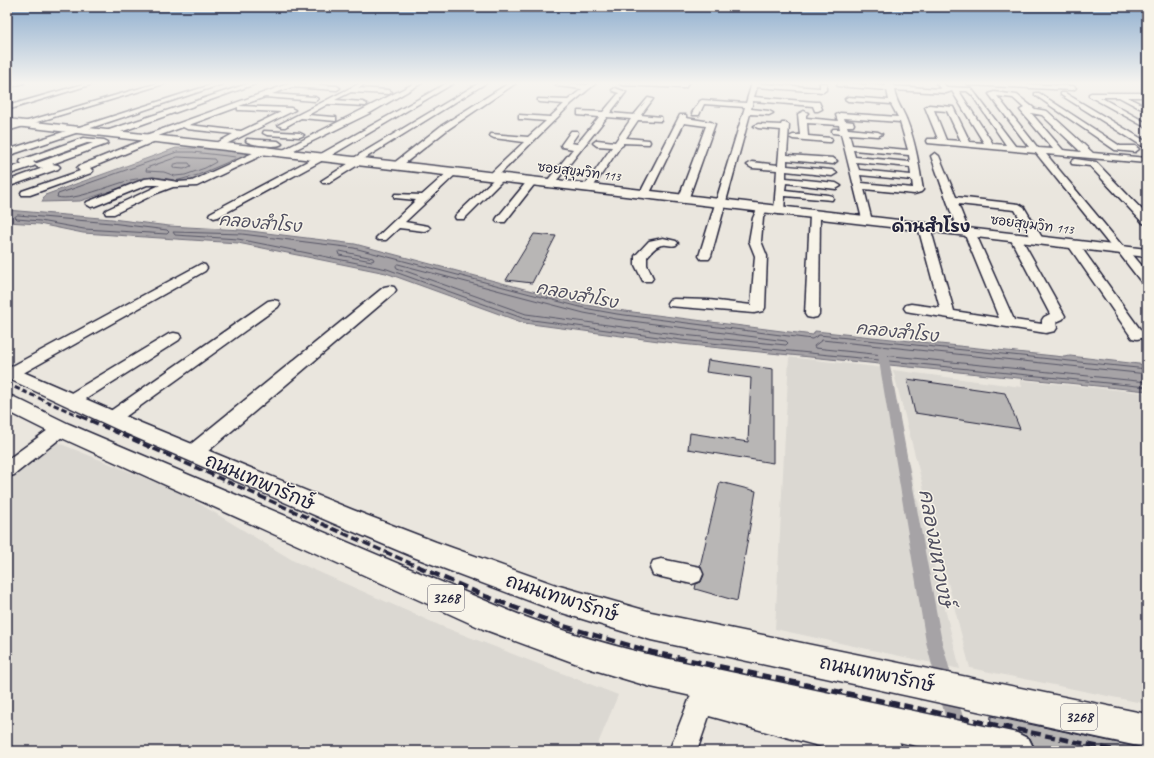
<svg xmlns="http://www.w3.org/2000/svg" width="1154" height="758" viewBox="0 0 1154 758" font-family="Caveat,'Playpen Sans Thai',sans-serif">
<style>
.built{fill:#dbd8d2}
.water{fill:#a6a3a6;stroke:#716f7b}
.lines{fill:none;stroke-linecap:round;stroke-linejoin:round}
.shore{stroke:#575666;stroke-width:1}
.canal{fill:#a6a3a6;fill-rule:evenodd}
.building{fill:#b8b6b5;stroke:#22223b}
.minor-casing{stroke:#22223b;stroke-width:3}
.major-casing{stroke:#22223b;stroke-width:3}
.minor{fill:#f7f3e8;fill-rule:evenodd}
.major{fill:#f7f3e8;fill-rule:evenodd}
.rail-far2{stroke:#22223b;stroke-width:3;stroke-dasharray:5.5 3;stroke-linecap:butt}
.rail-far1{stroke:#22223b;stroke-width:3.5;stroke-dasharray:8 3.5;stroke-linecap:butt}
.rail{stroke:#22223b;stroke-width:4.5;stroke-dasharray:10 4.5;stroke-linecap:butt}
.labels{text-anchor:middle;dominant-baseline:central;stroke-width:3;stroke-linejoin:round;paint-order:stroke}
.far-street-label{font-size:13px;fill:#22223b;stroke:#f7f3e8}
.shield{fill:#f7f3e8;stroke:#62616f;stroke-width:1}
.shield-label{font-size:15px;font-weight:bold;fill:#22223b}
.water-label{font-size:17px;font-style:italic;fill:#504f60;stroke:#f7f3e8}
.far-district-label{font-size:17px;font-weight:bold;fill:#22223b;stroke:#f7f3e8}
.near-street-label{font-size:19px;fill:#22223b;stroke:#f7f3e8}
.near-water-label{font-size:20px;font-style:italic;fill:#504f60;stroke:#f7f3e8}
</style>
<rect width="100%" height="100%" fill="#eae6de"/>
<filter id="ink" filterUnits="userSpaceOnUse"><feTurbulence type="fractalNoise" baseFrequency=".025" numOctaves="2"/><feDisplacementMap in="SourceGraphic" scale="8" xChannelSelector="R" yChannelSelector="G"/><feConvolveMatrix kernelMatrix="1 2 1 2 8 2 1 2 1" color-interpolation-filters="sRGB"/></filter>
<g filter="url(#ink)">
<!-- built -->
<g class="built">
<polygon points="789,357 885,368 960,669 775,629"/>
<polygon points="893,370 1022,387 1020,380 1147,393 1147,704 970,668"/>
<polygon points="56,442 182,493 294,561 441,626 618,695 595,751 7,751 7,480"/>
</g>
<!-- water -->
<g class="water">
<path d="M176 148C199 148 231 149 253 155L186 183 142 181 80 201 42 202 45 195Z"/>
<polygon points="7,210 112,219 169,226 242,230 355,244 585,305 617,310 813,335 815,331 1064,357 1070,356 1147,365 1147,391 681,344 524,323 386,273 238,243 83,233 39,224 7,222"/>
</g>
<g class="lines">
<!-- shore -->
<g class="shore">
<polygon points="178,157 214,159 216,162 205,168 185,175 175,176 164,172 146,171 147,168"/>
<polygon points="179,163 189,163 191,166 184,169 173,168 173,165"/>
<path d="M174 180C159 177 146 177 131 180 113 184 74 202 57 197L58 194 177 152H193L236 157 235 159 198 175 175 181"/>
<polygon points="18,215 111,223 167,230 169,232 167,234 84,229 40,221 17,219 15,217"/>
<polygon points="340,251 373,258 374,260 372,261 339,255 338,252"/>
<polygon points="398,264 584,313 616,319 786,341 788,343 786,345 682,335 526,314 397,268 396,266"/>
<polyline points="1147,369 819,335 812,339 617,314 584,308 354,248 242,234 173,232 175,235 238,239 387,269 525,319 681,340 1147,387"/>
<polyline points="1147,374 822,340 814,346 815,348 1147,382"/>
</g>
<!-- canal -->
<polygon class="canal" points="882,346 887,349 942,642 969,739 977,751 954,751 926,642 877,349"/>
</g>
<!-- building -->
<g class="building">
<polygon points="534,234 556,236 532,283 506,280"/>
<polygon points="708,360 773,369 773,463 688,449 690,433 748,442 751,378 706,372"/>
<polygon points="907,379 1005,393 1020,429 915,413"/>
<polygon points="720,482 756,491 737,601 695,589 696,584 701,582 704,575 700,566"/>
<polygon points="991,716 1147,749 1147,751 1036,751 1030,738 1017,732 990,726"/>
</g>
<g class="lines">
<!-- minor casing -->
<g class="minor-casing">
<g id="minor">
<polygon points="14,83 24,83 7,88 7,84"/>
<polygon points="87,83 96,83 7,110 7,106"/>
<polygon points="158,83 167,83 7,131 7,127"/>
<polygon points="217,83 225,83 7,156 7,150"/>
<polygon points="250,83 258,83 112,135 106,135 105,133 106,131"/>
<path d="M291 83 337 86 340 88 337 90 292 87 272 94 315 97 318 99 315 101 265 97 239 106 291 108 295 110 220 147H214L213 145 233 134 187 129 183 127 158 136V140L90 168 93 171 91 173 30 195H22L21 193 22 191 80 171 77 168 79 166 146 139V135ZM238 107V110H241L281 112 241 131 189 125Z"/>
<polygon points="360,83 367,83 358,88 389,90 392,92 389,94 351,92 335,100 363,102 367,104 366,106 328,104 308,115 333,117 336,117 336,121 301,118 285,127 282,127 278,125"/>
<polygon points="415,83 422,83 370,113 286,154 280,154 279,152"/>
<polygon points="447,83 454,83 325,159 218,217 214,218 209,215 210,213 319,155"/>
<polygon points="479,83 486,83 362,160 361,163 329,183 323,183 321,181 351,162 352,159"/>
<polygon points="509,83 516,83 447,130 400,167 394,167 392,165 394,163 441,126"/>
<polygon points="559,83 587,85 590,83 596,83 572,103 500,174 504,175 506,177 464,219 456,219 455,217 456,215 494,179 490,178 488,176 490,174 524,142 494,138 490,136 491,134 528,137 546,121 522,119 519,119 519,115 550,117 564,104 540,102 538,101 538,99 568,100 582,89 557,86 556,85"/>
<polygon points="619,83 680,84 688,83 686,87 684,88 622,85"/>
<polygon points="752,83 820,88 820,83 826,83 826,90 823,92 757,87 754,97 816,102 819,102 822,109 818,111 815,111 813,106 753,101 751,109 769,111 773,113 769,115 750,114 711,256 709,259 701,259 699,256 745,107 704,104 699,115 693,115 692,113 700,101 702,100 746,103"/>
<path d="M840 83 886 86V83H892L893 86 941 89 936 83H942L947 87 971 88 1015 146 1029 147 989 94 994 92 1017 95 1035 109 1047 111 1093 153 1147 158 1146 163 1046 154 1124 248H1127L1147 272V284L1142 283 1119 253H1116L1036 153 928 143 927 141 928 139H938L925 107 929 105 953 107 970 142 984 143 952 91 946 93 894 90C896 102 903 110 907 121 916 144 919 166 923 190L921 192 914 194 864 189 872 221 867 224 863 223 841 134 833 133 832 131 833 129H840L839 125 807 123 808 136 831 138 832 140 831 142H828L793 139 789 137 793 135H800L798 114 804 111 808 113 806 115V118L838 121 836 115 840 113 898 117 891 104 848 101 845 99 848 97 889 100 887 90 838 86 837 85ZM959 91H967L972 95 1006 145 993 144ZM997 96 1013 98 1024 108 1020 110 1053 149 1038 148ZM934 110 947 111 961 141 946 140ZM1031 113 1042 115 1081 152 1063 150ZM844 118 900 122 908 150 852 145 849 134 878 136 882 134 878 132 848 129 847 126H853L854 124 853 122 845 121ZM853 150 909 155 910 162 855 157ZM856 162 910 167 911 175 859 170ZM860 175 912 180 913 188 862 183Z"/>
<polygon points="966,83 1001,83 1073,86 1076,88 1073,90 969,85"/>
<polygon points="615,88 626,92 610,113 634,115 648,98 653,99 641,115 661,117 661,121 638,120 626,138 649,140 650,142 649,144 623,143 623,145 620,147 591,190 585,190 583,188 612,147 597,146 593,143 597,140 615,142 631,119 607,117 553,185 547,185 545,183 547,181 573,149 562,147 561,145 571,131 577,131 578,133 571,143 577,144 599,117 578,115 578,111 603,112 619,93 613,91 612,90"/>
<polygon points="1035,93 1039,93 1120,146 1135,146 1139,149 1135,152 1115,150 1035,95"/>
<polygon points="1061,93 1065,93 1147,142 1147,149 1061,95"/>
<polygon points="1091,93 1147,93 1147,97 1127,97 1147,107 1147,112 1119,97 1100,97 1147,123 1147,128 1089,96 1089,94"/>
<polygon points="680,115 686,115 686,118 711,122 715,124 688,200 683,203 678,200 706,126 684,123 649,195 648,197 640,197 639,195"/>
<polygon points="782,123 785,123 789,125 787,155 833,158 837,161 833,164 787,160 787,166 832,170 837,173 832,176 786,171 786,178 836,183 841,186 836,189 786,183 785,190 828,195 832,196 833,198 832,200 785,196 784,211 783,213 779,214 774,211 777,170 752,168 747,165 752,162 778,165 781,130 758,128 754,126 758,124 781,125"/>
<polygon points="264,131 300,133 304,135 300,137 267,135 263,133"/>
<polygon points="83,138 104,140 108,142 107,144 52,164 58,165 60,167 58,169 7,187 7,181 43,168 37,167 35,165 37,163 93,143 87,143 33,162 36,164 34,166 7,175 7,169 22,164 20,162 21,160"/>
<path d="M247 139 278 141 282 144C277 148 251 145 246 141Z"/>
<polygon points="266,147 269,148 270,150 269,152 197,186 173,187 157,193 114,214 106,214 105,212 106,210 160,185 147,185 95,206 91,207 86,204 87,202 145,179 153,178 178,182 192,181"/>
<polygon points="935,153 939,156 956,197 1019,204 1024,207 1044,241 1042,243 1034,243 1015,210 958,204 968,229 973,230 975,232 1014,320 1042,324 1042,320 1044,317 1050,314 1010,238 1012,236 1020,236 1065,316 1063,319 1056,322 1057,328 1055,331 1046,333 911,312 906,311 904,308 906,305 911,304 940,308 918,227 924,224 930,227 954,311 999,318 965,235 960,234 958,232 931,156"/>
<polygon points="1075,159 1096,162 1147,215 1147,224 1143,223 1090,166 1072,164 1071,162"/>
<polygon points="453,169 456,170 458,172 456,174 405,222 428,226 430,228 428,230 424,231 399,228 386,240 378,240 376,238 378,236 416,200 395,198 394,196 395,194 422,195 450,170"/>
<polygon points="532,178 537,181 505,222 497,222 496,220 497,218 529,179"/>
<polygon points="762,206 767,209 763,218 761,241 767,256 765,308 763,311 754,313 669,306 667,303 669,300 674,299 709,300 751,305 755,256 749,241 753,218 758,207"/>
<polygon points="815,212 820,215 819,314 817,317 812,318 807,317 805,314 810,215"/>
<path d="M663 238 676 241 678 243 676 245C671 247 668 244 663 245 656 245 651 252 647 257V265L653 278 651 281H643L635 265V256L649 241Z"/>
<polygon points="1074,242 1078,243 1142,332 1144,335 1142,338 1137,339 1132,338 1068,245 1070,243"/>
<polygon points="201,264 205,265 207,268 205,271 18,376 12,378 7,377 7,369"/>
<polygon points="389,286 394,287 396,290 394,293 200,458 193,460 186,458 184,453 186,448 384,287"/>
<polygon points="273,300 278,301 280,304 278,307 118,422 112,424 106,422 103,418 106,414 268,301"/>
<polygon points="174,333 179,334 181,337 179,340 78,404 72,405 66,404 64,400 66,396 169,334"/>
<polygon points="61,423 67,425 70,429 67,433 14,475 7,477 7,460 55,425"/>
<polygon points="661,559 700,567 703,574 700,581 692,584 653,575 650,568 653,561"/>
<polygon points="705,678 714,682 718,692 889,737 899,741 903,751 837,751 709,716 697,751 669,751 696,682"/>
</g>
</g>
<!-- major casing -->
<g class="major-casing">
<g id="major">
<polygon points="7,119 471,170 1147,249 1147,257 471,178 7,125"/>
<polygon points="7,365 141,423 353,510 436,542 556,585 651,612 1147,714 1147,748 651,640 556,611 416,558 335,524 125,433 7,378"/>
<path d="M7 395 14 397 69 424 505 609C552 628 601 643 651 655L1017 733 1029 739 1035 751H939L651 687 591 669 483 629 53 434 7 411Z"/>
</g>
</g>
<!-- minor -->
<use href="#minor" class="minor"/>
<!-- major -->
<use href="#major" class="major"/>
<!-- rail-far2 -->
<polyline class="rail-far2" points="7,384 82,417"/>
<!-- rail-far1 -->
<polyline class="rail-far1" points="80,416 419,567"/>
<!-- rail -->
<polyline class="rail" points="417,566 485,596 560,625 652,652 1119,751"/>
</g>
</g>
<!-- sky -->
<linearGradient id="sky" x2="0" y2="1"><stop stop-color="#8dadce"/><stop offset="0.44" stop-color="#f6f4f0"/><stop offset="1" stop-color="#f6f4f0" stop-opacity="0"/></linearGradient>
<rect width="1154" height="189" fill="url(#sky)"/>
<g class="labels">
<!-- far-street labels -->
<g class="far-street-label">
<text transform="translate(579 172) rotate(7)">ซอยสุขุมวิท 113</text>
<text transform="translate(1032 225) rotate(7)">ซอยสุขุมวิท 113</text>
</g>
<!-- shield labels -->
<g class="shield">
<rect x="428" y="585" width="36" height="26" rx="3"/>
<rect x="1061" y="704" width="36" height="26" rx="3"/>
</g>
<g class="shield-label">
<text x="446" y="598">3268</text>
<text x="1079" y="717">3268</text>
</g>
<!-- water labels -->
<g class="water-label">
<text transform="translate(260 223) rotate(5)">คลองสำโรง</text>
<text transform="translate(577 295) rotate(11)">คลองสำโรง</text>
<text transform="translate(897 332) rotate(6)">คลองสำโรง</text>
</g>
<!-- far-district labels -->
<g class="far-district-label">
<text x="931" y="226">ด่านสำโรง</text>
</g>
<!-- near-street labels -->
<g class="near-street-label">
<text transform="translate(260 482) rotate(23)">ถนนเทพารักษ์</text>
<text transform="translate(562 598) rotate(18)">ถนนเทพารักษ์</text>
<text transform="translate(877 674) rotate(12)">ถนนเทพารักษ์</text>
</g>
<!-- near-water labels -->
<g class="near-water-label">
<text transform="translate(936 548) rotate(80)">คลองมหาวงษ์</text>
</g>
</g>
<!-- margin -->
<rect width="1154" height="758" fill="none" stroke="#f7f3e8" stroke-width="24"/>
<rect x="12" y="12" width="1130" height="734" fill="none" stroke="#22223b" stroke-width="1.5" filter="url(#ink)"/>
</svg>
